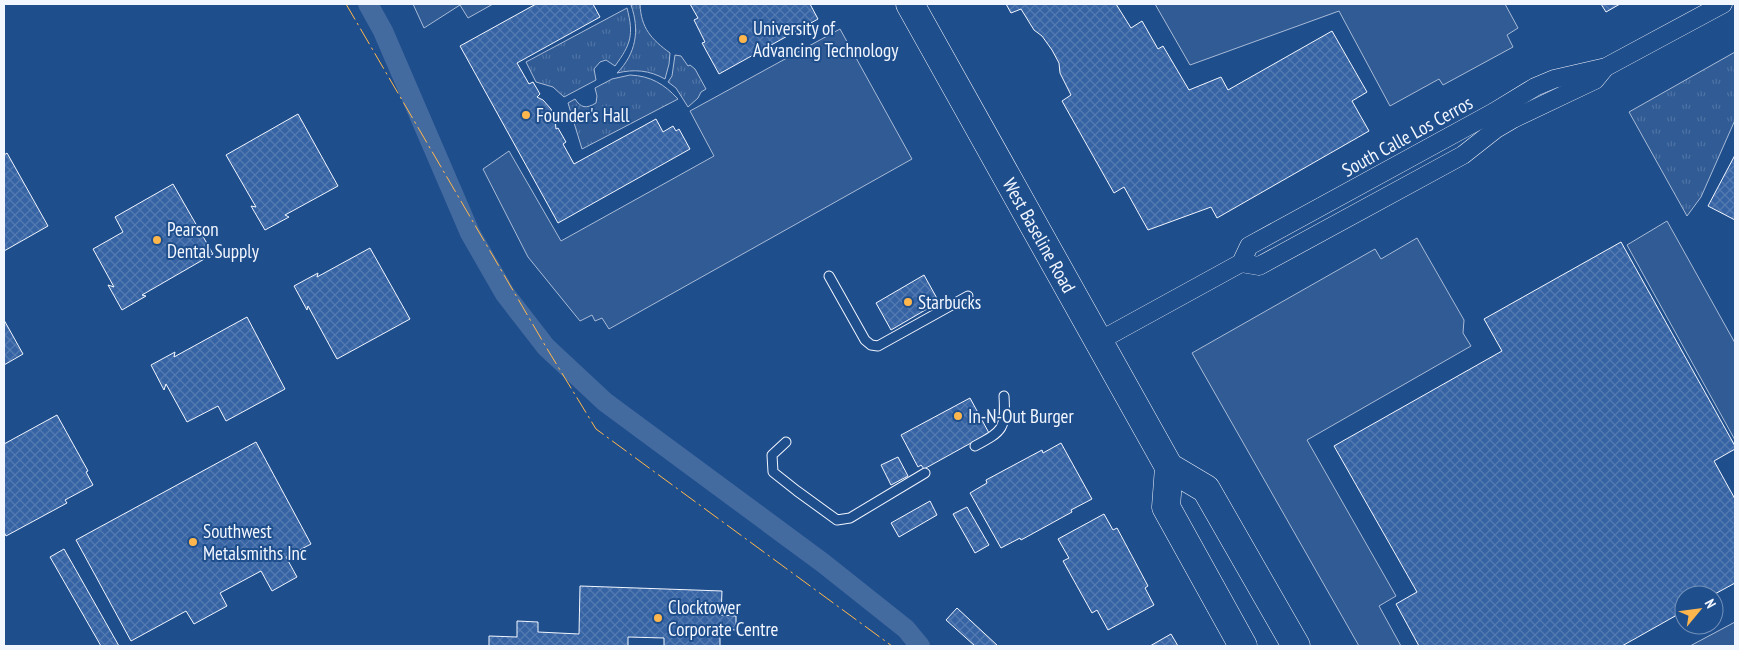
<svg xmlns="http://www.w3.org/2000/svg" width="1739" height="650" viewBox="0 0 1739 650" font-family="'PT Sans Narrow',sans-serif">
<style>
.grass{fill:url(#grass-tufts);stroke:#a8bbd7}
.built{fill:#305b95;stroke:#a8bbd7}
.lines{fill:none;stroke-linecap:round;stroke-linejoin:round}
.canal{stroke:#446ba0;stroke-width:20}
.building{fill:url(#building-cross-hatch);stroke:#f2f6ff}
.service-casing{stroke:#f2f6ff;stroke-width:11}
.minor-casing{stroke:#f2f6ff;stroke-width:19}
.primary-casing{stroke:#f2f6ff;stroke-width:29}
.service{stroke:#1f4e8c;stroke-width:9}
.minor{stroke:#1f4e8c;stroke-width:18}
.primary{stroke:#1f4e8c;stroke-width:28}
.power{stroke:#ffb74d;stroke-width:1;stroke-dasharray:18 4 2.5 4;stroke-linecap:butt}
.poi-dot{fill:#ffb74d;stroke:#1f4e8c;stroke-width:2}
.labels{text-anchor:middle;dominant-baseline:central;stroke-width:4;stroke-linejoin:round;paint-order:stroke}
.poi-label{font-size:19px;fill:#f2f6ff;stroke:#1f4e8c;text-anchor:start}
.street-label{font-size:19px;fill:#f2f6ff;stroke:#1f4e8c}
</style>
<defs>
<pattern id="grass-tufts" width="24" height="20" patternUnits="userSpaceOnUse" patternTransform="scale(1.25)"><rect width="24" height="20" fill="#305b95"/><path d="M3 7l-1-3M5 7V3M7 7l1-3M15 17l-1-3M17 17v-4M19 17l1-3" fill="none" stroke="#4e73a5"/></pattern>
<pattern id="building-cross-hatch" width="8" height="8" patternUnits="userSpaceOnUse" patternTransform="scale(1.25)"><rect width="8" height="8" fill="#3563a3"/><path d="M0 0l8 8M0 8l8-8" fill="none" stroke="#537ab1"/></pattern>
</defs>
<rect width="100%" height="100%" fill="#1f4e8c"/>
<!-- grass -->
<g class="grass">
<path d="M636 4H640C641 28 651 39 670 53L669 64 665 79C649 70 634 69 617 73 636 54 640 30 631 5Z"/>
<path d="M627 8C634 35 631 44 615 66L606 60 600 62 594 69 596 80 564 97 553 87 536 82 526 62Z"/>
<polygon points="1735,52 1735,120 1701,197 1687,216 1629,112"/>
<polygon points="675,55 681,56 688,66 690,65 695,69 706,89 701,92 698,98 688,107 676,88 668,82 672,76"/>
<path d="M630 75C651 76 664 84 678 99L582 149 568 103 575 99C581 108 586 109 596 103L597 96 595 88 612 79Z"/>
</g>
<!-- built -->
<g class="built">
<polygon points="413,4 493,4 468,18 460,5 424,28"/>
<polygon points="1155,4 1505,4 1518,28 1507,35 1513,47 1443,85 1439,79 1390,106 1339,11 1190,65"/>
<polygon points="840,29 912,159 609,329 602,318 595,321 592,315 580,321 528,257 483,169 509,151 561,241 714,156 690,111"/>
<polygon points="1667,221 1735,343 1735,440 1627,245"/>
<polygon points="1417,238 1464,320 1463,333 1471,346 1307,440 1396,596 1379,606 1401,646 1359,646 1192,353 1375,249 1381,259"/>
<polygon points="1735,622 1735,646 1690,646"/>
</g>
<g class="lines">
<!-- canal -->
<polyline class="canal" points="368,4 383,31 470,233 505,294 546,347 605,402 823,563 906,629 920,646"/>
</g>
<!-- building -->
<g class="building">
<polygon points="536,4 593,4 600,17 517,63 529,84 533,82 540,94 537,97 543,100 551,109 555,118 556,129 558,128 566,142 563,144 574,164 656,119 663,132 673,126 676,131 679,129 690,149 558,223 460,46"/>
<polygon points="690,4 810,4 818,19 719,74 702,43 705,42 694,20 698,18"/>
<polygon points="1006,4 1116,4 1131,28 1142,21 1158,49 1163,46 1189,90 1221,77 1228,90 1332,31 1367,92 1352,101 1369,131 1217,218 1211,207 1148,230 1124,187 1114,193 1062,101 1071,95 1060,73 1059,63 1052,50 1042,36 1034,30 1021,9 1011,13"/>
<polygon points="1601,4 1620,4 1606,12"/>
<polygon points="298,114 338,186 285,215 289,217 265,230 251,206 256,207 226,155"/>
<polygon points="7,153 48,226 4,251 4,155"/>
<polygon points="1735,155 1735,220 1708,206"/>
<polygon points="173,184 213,254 142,295 146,296 122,310 108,285 114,287 93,249 123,232 115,217"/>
<polygon points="1621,242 1735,446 1735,449 1714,461 1735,499 1735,583 1713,595 1684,595 1684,611 1622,646 1419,646 1396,604 1417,592 1334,446 1502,351 1484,319"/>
<polygon points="370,248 410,319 337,359 308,306 307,310 294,286 318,273 317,277"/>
<polygon points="924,275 939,302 891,330 876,303"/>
<polygon points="247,317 285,389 226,421 218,406 187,422 166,384 164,390 151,365 175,352 174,357"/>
<polygon points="4,320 23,354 4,365"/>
<polygon points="970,398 989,433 924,469 921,465 918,467 901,435"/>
<polygon points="57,415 88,471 86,472 93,485 65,500 67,503 6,536 4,532 4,444"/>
<polygon points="256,442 311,544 286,557 297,577 272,591 261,571 220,593 227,606 194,624 186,611 131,641 76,540"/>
<polygon points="1061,443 1092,499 1071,510 1072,512 1021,540 1020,538 1001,548 970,493 987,483 986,480 1042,450 1043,453"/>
<polygon points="898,457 908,476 891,485 881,465"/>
<polygon points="930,501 937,515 899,537 891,523"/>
<polygon points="967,507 989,545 975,553 953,514"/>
<polygon points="1104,514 1113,530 1117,528 1148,586 1145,588 1154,605 1108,630 1097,610 1092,613 1063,561 1069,558 1058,539"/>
<polygon points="64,549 119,646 101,646 50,557"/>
<polygon points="580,586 722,591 721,615 736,616 736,630 720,629 720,646 664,646 664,638 628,637 628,646 489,646 489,636 517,637 517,621 538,622 538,632 579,634"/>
<polygon points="957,608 998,646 975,646 946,620"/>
<polygon points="1171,634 1178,646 1150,646"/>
</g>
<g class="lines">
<!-- service casing -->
<g class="service-casing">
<g id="service">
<polyline points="829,276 865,340 871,345 878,346 968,296"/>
<polyline points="786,442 772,455 773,472 797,491 837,520 850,518 925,473"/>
<path d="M975 446C1003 431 1006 429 1004 396"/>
</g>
</g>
<!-- minor casing -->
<g class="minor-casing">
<g id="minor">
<polyline points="1241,263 1259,266 1463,155 1496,129 1513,119 1595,80 1604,69"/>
<polyline points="1099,341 1241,263 1249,246 1494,112 1535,87 1554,79 1606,67 1723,4"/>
</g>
</g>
<!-- primary casing -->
<g class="primary-casing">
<g id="primary">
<path id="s1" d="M910 4 1169 467 1206 489 1296 646"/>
<polyline points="1169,467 1166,507 1243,646"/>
</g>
</g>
<!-- service -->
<use href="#service" class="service"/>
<!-- minor -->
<use href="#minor" class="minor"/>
<!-- primary -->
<use href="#primary" class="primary"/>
<!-- power -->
<polyline class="power" points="346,4 546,347 596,429 892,646"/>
</g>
<!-- markers -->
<g class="poi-dot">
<circle cx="743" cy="39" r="5"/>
<circle cx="526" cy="115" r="5"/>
<circle cx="157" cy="240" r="5"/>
<circle cx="908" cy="302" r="5"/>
<circle cx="958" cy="416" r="5"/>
<circle cx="193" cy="542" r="5"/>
<circle cx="658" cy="618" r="5"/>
</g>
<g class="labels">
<!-- poi labels -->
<g class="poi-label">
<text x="753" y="28">University of<tspan x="753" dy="22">Advancing Technology</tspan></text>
<text x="536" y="115">Founder's Hall</text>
<text x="167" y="229">Pearson<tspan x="167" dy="22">Dental Supply</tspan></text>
<text x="918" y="302">Starbucks</text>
<text x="968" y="416">In-N-Out Burger</text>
<text x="203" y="531">Southwest<tspan x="203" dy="22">Metalsmiths Inc</tspan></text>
<text x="668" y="607">Clocktower<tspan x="668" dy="22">Corporate Centre</tspan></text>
</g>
<!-- street labels -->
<g class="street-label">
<text transform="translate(1407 136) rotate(-29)">South Calle Los Cerros</text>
<text stroke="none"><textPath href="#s1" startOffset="265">West Baseline Road</textPath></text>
</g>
</g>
<!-- border -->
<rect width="1739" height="650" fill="none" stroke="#f2f6ff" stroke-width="10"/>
<!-- north arrow -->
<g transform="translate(1699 610) rotate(61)"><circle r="24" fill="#1f4e8c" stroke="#7391ba"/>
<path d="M0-4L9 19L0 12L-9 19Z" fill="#ffb74d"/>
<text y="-8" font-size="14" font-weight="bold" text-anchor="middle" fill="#f2f6ff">N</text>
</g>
</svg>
